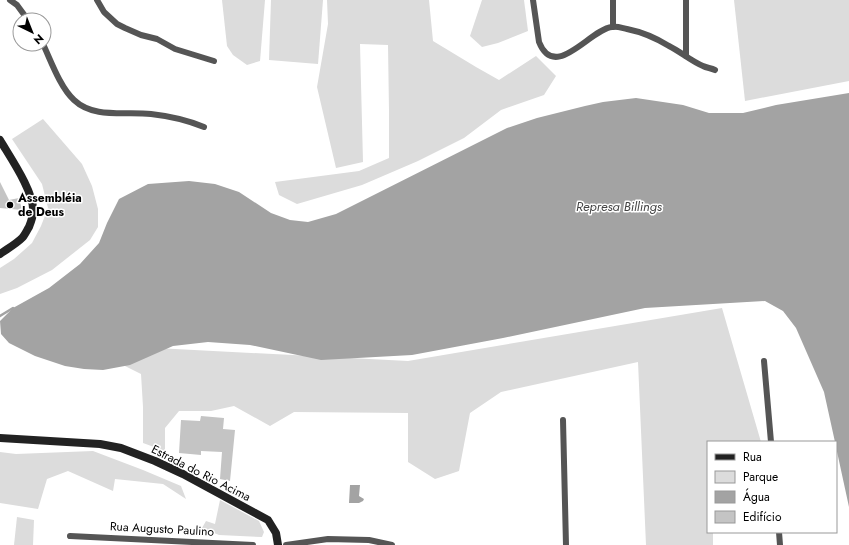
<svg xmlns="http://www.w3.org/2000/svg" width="849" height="545" viewBox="0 0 849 545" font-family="Jost,sans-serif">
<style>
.green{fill:#dcdcdc}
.water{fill:#a3a3a3}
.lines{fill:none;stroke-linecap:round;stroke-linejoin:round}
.stream{stroke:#a3a3a3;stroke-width:2.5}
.building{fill:#c4c4c4}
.minor{stroke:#555;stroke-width:6}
.secondary{stroke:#222;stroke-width:8}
.poi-dot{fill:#000;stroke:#fff;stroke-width:1.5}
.labels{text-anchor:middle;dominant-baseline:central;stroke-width:3;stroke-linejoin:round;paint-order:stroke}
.poi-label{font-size:12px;font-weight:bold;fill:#000;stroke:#fff;text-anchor:start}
.street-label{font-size:12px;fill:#000;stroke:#fff}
.water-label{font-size:13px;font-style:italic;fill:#444;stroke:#fff}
</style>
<rect width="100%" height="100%" fill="#fff"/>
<!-- green -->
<g class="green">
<polygon points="222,0 265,0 260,61 247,65 233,55 227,46"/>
<polygon points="271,0 323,0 318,64 269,60"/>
<polygon points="327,0 429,0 433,41 476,67 499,80 536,56 556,76 544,95 501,110 464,138 418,161 362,185 297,204 279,195 275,182 359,171 389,158 389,111 388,45 360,44 363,162 336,168 317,87 328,24"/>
<polygon points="482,0 524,0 528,31 498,43 482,47 470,36"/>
<polygon points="734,0 849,0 849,81 745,101"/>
<polygon points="43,119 82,164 92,186 98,209 98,227 90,240 52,270 17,288 0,294 0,268 14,259 32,243 41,226 48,208 42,184 12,139"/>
<polygon points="722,308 761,442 708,442 708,532 713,532 713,545 646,545 638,362 501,392 470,413 459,471 435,479 408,462 408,413 294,412 270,426 234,406 211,411 179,411 165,428 165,451 143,443 143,407 141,374 123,365 137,347 408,361"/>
<polygon points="93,451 143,470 181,486 186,499 163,484 115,479 113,491 68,471 47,479 38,509 0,503 0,452 16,454"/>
<polygon points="220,500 259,521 264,532 262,537 219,535 202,528 206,521 215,524"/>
<polygon points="17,517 34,520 33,545 14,545"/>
</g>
<!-- water -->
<g class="water">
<polygon points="849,93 849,507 836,447 836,442 835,442 824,392 796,328 783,311 765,301 645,308 503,338 412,355 321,360 250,345 208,342 173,346 130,365 103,370 84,369 65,366 35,356 9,343 1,334 0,321 13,308 49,288 80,264 99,243 107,223 119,199 148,184 189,181 215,184 239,192 271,213 290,220 308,222 336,214 507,128 537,118 585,106 603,102 636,98 683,105 709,113 743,113 776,105"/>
<polygon points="350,485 360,485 359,496 364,499 363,501 359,503 349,503"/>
</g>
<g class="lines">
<!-- stream -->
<polyline class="stream" points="0,316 13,308"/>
</g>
<!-- building -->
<g class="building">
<polygon points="0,182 9,200 19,198 22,210 0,208"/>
<polygon points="201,416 224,418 223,429 235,430 230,481 220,479 222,452 201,451 201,455 179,453 181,420 200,421"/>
</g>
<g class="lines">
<!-- minor -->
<g class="minor">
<polyline points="10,0 17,5 28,20"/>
<polyline points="97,0 104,12 117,24 125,28 141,35 157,39 175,49 214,61"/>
<path d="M533 0 539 42C555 82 590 29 612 27 617 26 622 28 627 29 642 32 656 38 669 46 681 52 691 61 703 66 707 68 711 68 715 70"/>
<polyline points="613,0 613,27"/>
<path d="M43 44C51 61 60 87 74 100 94 119 125 111 151 114 169 116 187 120 204 127"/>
<polyline points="686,56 686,0"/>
<polyline points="764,361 771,442"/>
<polyline points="563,420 566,545"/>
<polyline points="779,532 780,545"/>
<polyline points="70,536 253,545"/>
<polyline points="286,545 328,539 369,540 392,545"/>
</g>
<!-- secondary -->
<g class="secondary">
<path d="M0 140C10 157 35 193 33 212 33 217 31 222 29 227 27 230 25 235 22 238 16 244 7 249 0 254"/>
<polyline points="0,438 100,444 121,448 155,461 183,474 268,520 276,533 278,545"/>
</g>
</g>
<!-- markers -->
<circle class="poi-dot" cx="10" cy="205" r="4"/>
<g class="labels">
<!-- poi labels -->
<g class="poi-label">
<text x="18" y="198">Assembléia<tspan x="18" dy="14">de Deus</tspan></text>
</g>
<!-- street labels -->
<g class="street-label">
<text transform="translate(201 473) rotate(27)">Estrada do Rio Acima</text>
<text transform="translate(162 529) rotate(3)">Rua Augusto Paulino</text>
</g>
<!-- water labels -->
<g class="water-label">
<text x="619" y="206">Represa Billings</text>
</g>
</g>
<!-- legend -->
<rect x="707" y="441" width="130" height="92" fill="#ffffff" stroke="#999999"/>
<rect x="715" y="454" width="20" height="6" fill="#222222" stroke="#999999"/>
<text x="743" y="461" font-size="12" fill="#000000">Rua</text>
<rect x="715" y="471" width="20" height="12" fill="#dcdcdc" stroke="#999999"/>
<text x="743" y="481" font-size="12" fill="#000000">Parque</text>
<rect x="715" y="491" width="20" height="12" fill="#a3a3a3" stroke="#999999"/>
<text x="743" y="501" font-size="12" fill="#000000">Água</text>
<rect x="715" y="511" width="20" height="12" fill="#c4c4c4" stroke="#999999"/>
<text x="743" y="521" font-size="12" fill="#000000">Edifício</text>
<!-- north arrow -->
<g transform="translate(32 32) rotate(137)"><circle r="19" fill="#ffffff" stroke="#999999"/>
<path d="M0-3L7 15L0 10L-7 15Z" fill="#000000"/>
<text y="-6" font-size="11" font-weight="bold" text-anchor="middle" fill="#000000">N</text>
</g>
</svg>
